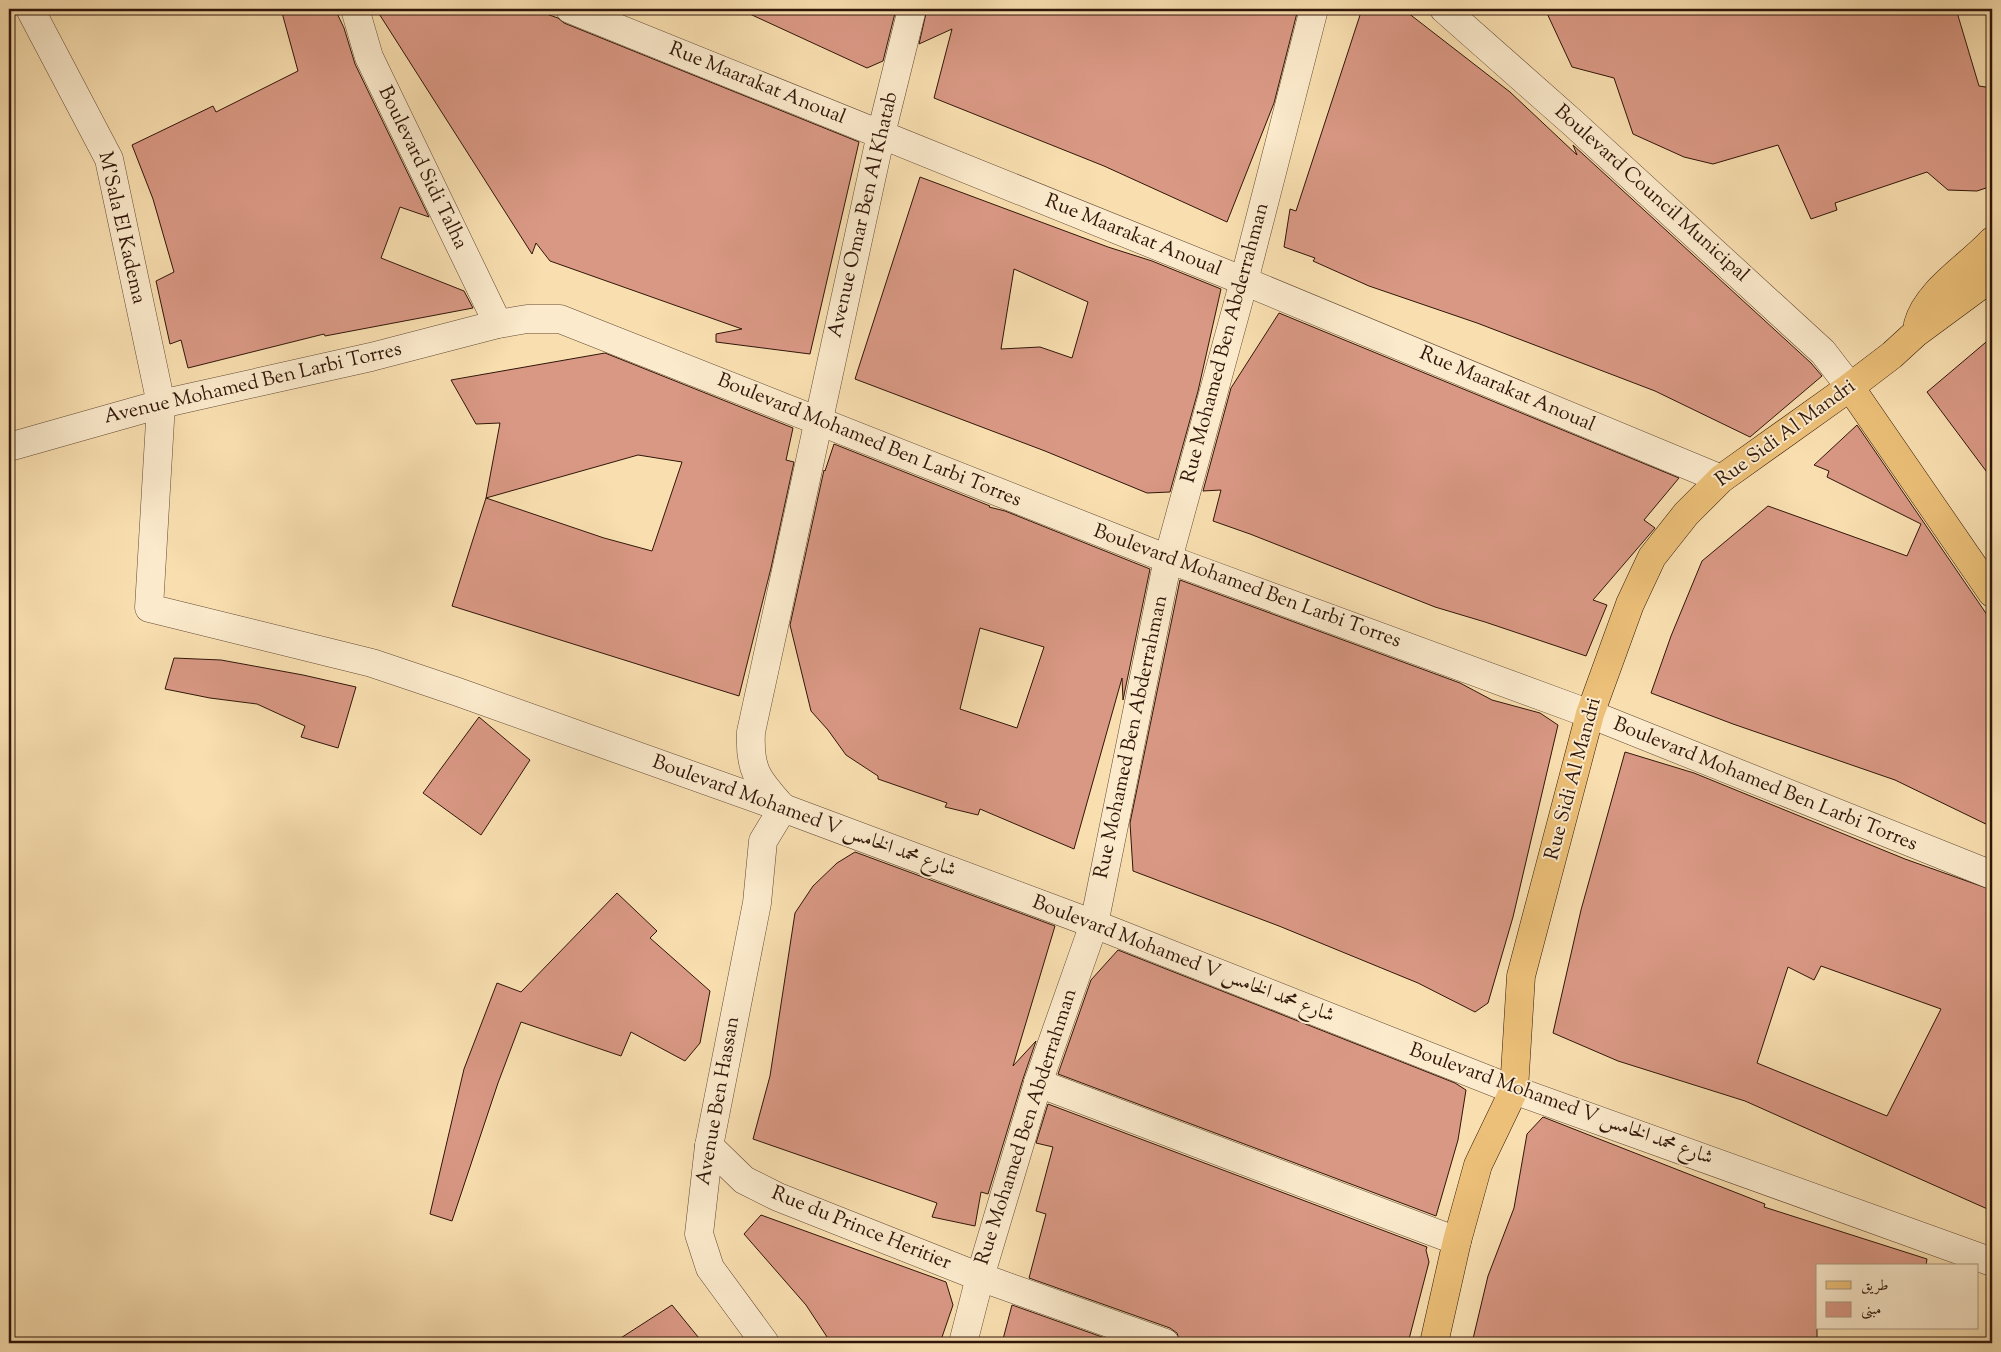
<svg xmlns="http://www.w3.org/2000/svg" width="2001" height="1352" viewBox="0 0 2001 1352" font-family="'Sorts Mill Goudy',Amiri,serif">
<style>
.building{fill:#d99884;stroke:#301609;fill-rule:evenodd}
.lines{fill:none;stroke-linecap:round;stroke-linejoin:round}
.minor-casing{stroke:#624833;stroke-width:29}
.major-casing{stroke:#301609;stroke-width:29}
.minor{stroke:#fbeacc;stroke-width:28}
.major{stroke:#ecc078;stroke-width:28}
.labels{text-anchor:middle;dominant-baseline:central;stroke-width:4;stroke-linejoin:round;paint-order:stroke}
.street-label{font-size:20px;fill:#301609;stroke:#fbeacc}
</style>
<rect width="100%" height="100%" fill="#f9dfb0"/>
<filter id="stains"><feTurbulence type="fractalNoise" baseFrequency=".004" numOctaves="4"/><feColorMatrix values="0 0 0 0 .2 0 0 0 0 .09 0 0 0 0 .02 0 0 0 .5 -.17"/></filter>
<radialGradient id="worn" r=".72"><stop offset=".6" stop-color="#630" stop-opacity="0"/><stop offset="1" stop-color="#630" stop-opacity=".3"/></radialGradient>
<!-- building -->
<g class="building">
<polygon points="281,9 335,9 344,28 355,64 429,217 400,207 381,258 464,291 473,308 325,336 324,334 188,368 181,340 170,344 156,281 174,272 153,199 132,145 213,106 216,112 298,71"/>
<polygon points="376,9 532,9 558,18 564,23 859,142 810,354 716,342 716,334 742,329 550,261 536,243 532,254"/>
<polygon points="739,9 896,9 883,61 867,68"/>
<polygon points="927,9 1298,9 1274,103 1227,222 1104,166 934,98 952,29 919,44"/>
<polygon points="1362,9 1403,9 1510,92 1577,155 1573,145 1811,363 1822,376 1750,437 1655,391 1477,323 1369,286 1313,261 1315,258 1284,247 1290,209 1296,211"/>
<polygon points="1545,9 1956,9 1979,86 1992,88 1992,186 1977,191 1948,190 1927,172 1835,203 1837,210 1811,219 1778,145 1713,164 1684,157 1633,134 1614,78 1572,67"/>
<path d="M920 177 1108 247 1152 261 1221 289 1198 391 1170 492 1147 493 1045 451 855 379ZM1014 269 1088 302 1072 358 1040 347 1001 349Z"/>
<polygon points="1279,313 1679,478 1644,520 1655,528 1593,600 1607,605 1586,656 1485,622 1435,607 1250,534 1213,521 1221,490 1203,491 1231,388"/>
<polygon points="1992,337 1992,479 1927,392"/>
<path d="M605 353 793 428 786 460 794 462 771 568 739 696 452 606 486 498 500 423 476 424 451 380ZM638 455 682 462 652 551 604 538 486 498Z"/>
<polygon points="1857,425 1992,622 1992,827 1895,780 1733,724 1651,693 1671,636 1702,561 1768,506 1907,556 1921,524 1827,477 1829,471 1814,465"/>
<path d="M834 444 990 506 989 507 1005 511 1150 569 1123 700 1122 678 1074 849 980 809 978 815 945 807 947 803 878 779V776L846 755 828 730 811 711 790 625 824 470 825 471ZM980 628 1044 647 1017 728 960 709Z"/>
<polygon points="1180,580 1460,683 1492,700 1540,713 1558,725 1513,917 1488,1003 1475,1012 1418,983 1279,926 1133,871 1130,823"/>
<polygon points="174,658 221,660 303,675 356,687 338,748 301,737 305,726 257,704 210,698 165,689"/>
<polygon points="479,717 530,760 481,835 423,793"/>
<path d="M1625 752 1694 773 1905 859 1992 890V1211L1745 1101 1618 1061 1553 1033 1581 910ZM1821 966 1941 1009 1887 1116 1757 1063 1788 967 1814 980Z"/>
<polygon points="855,852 1055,926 1013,1066 1036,1041 1023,1079 988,1194 981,1192 975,1226 932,1217 937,1203 753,1139 770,1076 795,913 813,886 837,863"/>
<polygon points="617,893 657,931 650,938 710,991 700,1043 685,1061 631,1032 621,1056 521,1022 498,1083 452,1221 430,1214 464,1069 497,983 521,992"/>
<polygon points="1118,950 1455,1083 1466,1090 1458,1140 1436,1216 1058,1074 1091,980"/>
<polygon points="1048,1104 1427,1247 1426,1250 1429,1262 1408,1343 1180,1343 1177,1333 1170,1328 1029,1278 1046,1214 1036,1211 1053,1147 1036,1143"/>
<polygon points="1543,1117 1765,1204 1764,1207 1927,1259 1926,1266 1817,1266 1817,1343 1472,1343 1488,1276 1514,1208 1527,1134"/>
<polygon points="761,1215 946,1282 953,1305 940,1343 831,1343 806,1305 744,1234"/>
<polygon points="672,1305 703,1343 613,1343"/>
<polygon points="1012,1305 1119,1343 1002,1343"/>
</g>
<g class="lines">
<!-- minor casing -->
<g class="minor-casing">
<g id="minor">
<polyline points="30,9 109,159 161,404 149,608 372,663 458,692 783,808 1094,924 1514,1090 1992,1262"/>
<polyline points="355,9 369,57 498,324"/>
<polyline points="570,9 1244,281 1721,479"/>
<polyline points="1444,9 1573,123 1823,352 1850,387"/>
<polyline points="9,447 161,404 371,357 498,324 527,319 560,319 1168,559 1590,714 1992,875"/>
<polyline points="1038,1083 1457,1241"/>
<polyline points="709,1146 744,1180 778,1197 980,1277 1165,1343"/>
<path d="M765 1343 710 1268 699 1234 709 1146 757 903 763 841 783 808C758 780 749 771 751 732L881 134 912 9"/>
<polyline points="963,1343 980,1277 1038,1083 1094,924 1168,559 1244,281 1314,9"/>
</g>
</g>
<!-- major casing -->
<g class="major-casing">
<g id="major">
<path d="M1918 324C1927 291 1969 266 1992 241"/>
<polyline points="1850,387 1992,593"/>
<polyline points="1434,1343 1457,1241 1478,1165 1514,1090 1521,976 1590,714 1630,604 1652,557 1686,514 1721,479 1850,387 1892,355 1916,333 1992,277"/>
</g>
</g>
<!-- minor -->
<use href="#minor" class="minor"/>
<!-- major -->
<use href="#major" class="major"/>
</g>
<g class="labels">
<!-- street labels -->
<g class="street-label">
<text transform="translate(757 84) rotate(22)">Rue Maarakat Anoual</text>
<text transform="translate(422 168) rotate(64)">Boulevard Sidi Talha</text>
<text transform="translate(1651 194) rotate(42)">Boulevard Council Municipal</text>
<text transform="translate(864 215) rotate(-77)">Avenue Omar Ben Al Khatab</text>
<text transform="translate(121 228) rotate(77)">M’Sala El Kadema</text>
<text transform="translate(1133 236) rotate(22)">Rue Maarakat Anoual</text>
<text transform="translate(1226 343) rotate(-75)">Rue Mohamed Ben Abderrahman</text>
<text transform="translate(253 384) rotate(-13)">Avenue Mohamed Ben Larbi Torres</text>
<text transform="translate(1507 390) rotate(23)">Rue Maarakat Anoual</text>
<text transform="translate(1786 434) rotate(-36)">Rue Sidi Al Mandri</text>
<text transform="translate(869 441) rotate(22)">Boulevard Mohamed Ben Larbi Torres</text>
<text transform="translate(1247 587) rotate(20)">Boulevard Mohamed Ben Larbi Torres</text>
<text transform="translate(1132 737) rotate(-78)">Rue Mohamed Ben Abderrahman</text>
<text transform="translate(1574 779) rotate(-75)">Rue Sidi Al Mandri</text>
<text transform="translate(1765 785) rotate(22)">Boulevard Mohamed Ben Larbi Torres</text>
<text transform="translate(804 817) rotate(20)">Boulevard Mohamed V شارع محمد الخامس</text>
<text transform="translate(1183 960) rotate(21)">Boulevard Mohamed V شارع محمد الخامس</text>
<text transform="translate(719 1101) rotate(-80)">Avenue Ben Hassan</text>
<text transform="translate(1561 1105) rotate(20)">Boulevard Mohamed V شارع محمد الخامس</text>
<text transform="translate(1027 1127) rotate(-72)">Rue Mohamed Ben Abderrahman</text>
<text transform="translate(861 1229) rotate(22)">Rue du Prince Heritier</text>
</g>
</g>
<!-- margin -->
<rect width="2001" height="1352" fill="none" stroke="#f9dfb0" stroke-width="30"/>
<rect x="10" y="10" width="1981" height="1332" fill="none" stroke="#301609" stroke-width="2.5"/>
<rect x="15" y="15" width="1971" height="1322" fill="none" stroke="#301609"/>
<!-- legend -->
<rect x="1816" y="1264" width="162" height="65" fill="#fbeacc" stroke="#aa957e"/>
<rect x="1826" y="1281" width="25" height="8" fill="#ecc078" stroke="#aa957e"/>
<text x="1861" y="1290" font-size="15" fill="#301609">طريق</text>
<rect x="1826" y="1302" width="25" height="15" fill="#d99884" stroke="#aa957e"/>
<text x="1861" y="1314" font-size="15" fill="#301609">مبنى</text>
<rect width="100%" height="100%" filter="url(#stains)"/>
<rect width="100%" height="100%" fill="url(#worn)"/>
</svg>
